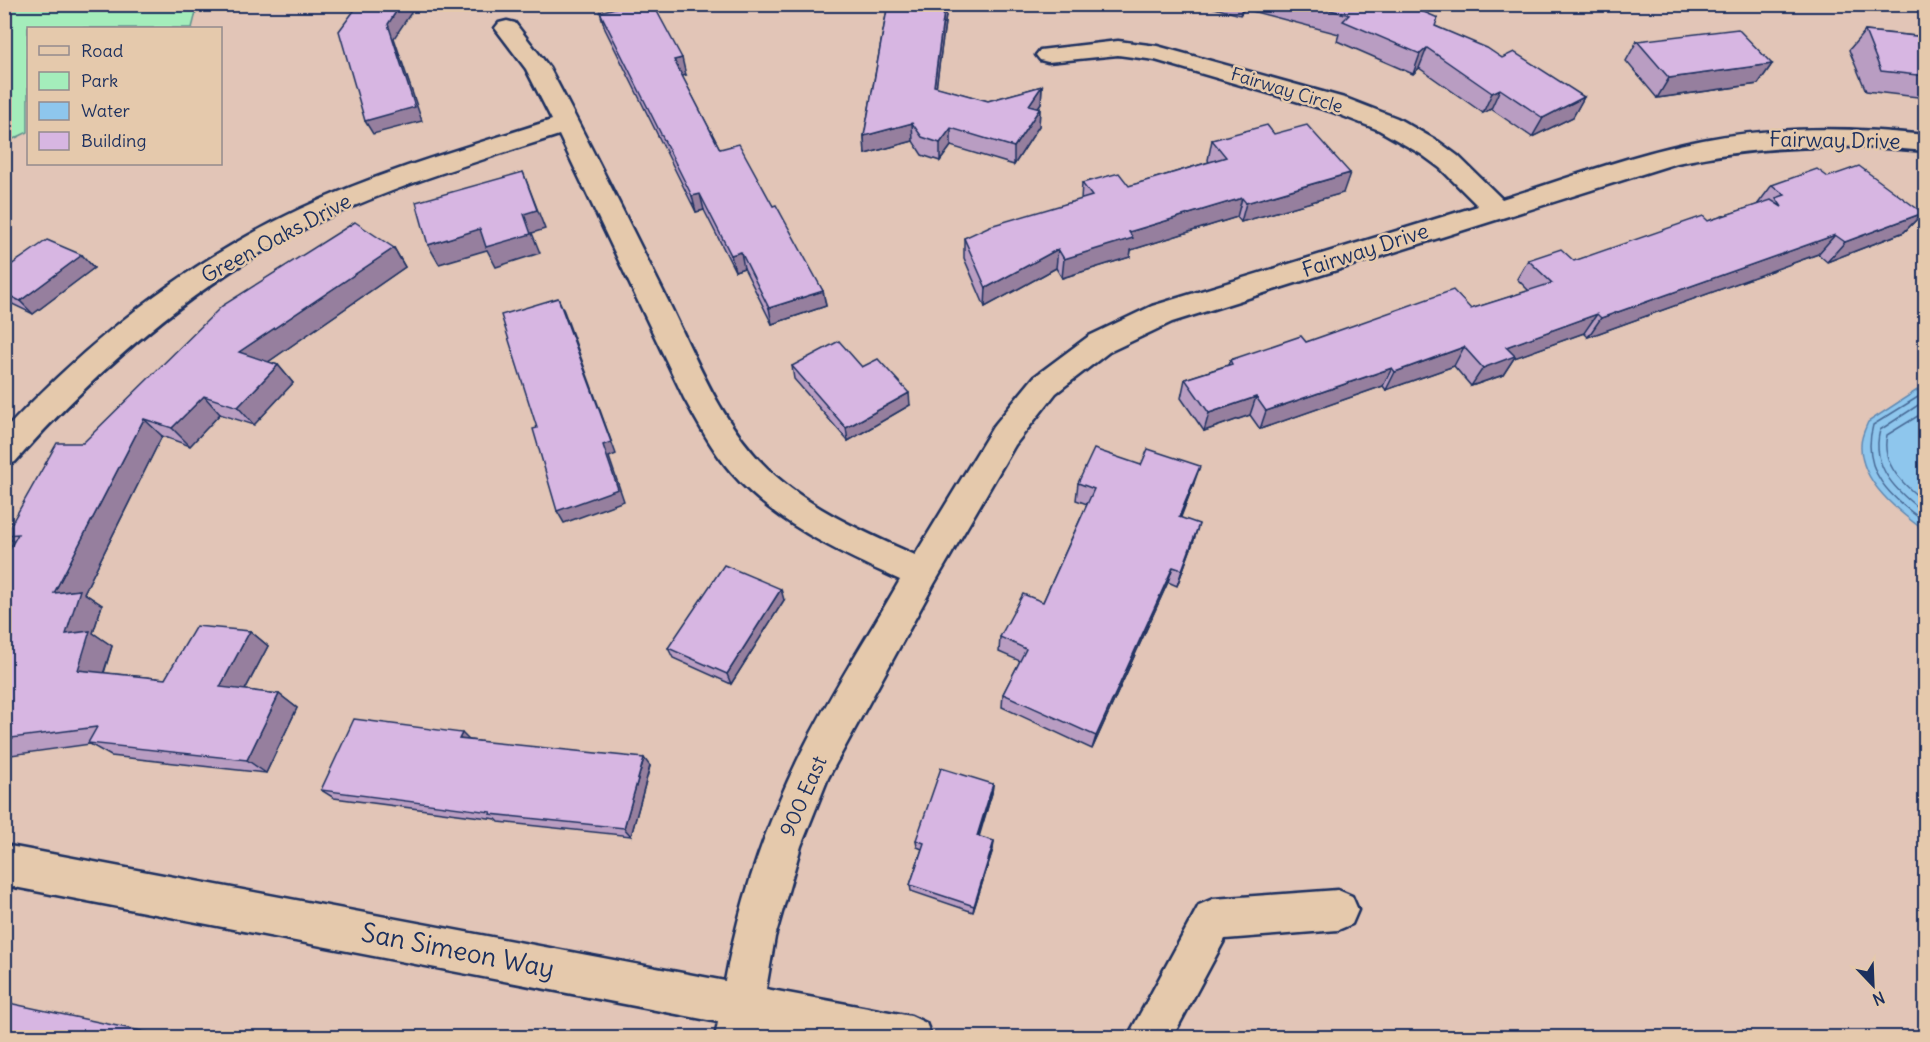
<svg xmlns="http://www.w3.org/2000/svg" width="1930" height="1042" viewBox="0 0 1930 1042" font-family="Delius,sans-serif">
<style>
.green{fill:#a4edbb;stroke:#608e8c;stroke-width:1.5}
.water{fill:#8ec6ed;stroke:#608ab4;stroke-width:1.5}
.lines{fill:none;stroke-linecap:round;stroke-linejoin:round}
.shore{stroke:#496b97;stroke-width:1.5}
.minor-casing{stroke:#1b2f5e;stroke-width:5}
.minor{fill:#e5c9ac;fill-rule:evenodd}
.wall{fill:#b99dc2;stroke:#1b2f5e;stroke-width:1.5}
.shaded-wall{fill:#967f9e;stroke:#1b2f5e;stroke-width:1.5}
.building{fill:#d7b6e2;stroke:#1b2f5e;stroke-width:1.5}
.labels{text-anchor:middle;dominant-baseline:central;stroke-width:5;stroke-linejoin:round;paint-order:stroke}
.far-street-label{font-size:18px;fill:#1b2f5e;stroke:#e5c9ac}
.street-label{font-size:21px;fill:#1b2f5e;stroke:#e5c9ac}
.near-street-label{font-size:26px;fill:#1b2f5e;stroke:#e5c9ac}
</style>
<rect width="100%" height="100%" fill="#e2c5b7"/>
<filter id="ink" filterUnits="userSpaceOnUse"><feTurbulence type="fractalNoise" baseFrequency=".0167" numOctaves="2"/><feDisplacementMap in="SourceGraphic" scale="12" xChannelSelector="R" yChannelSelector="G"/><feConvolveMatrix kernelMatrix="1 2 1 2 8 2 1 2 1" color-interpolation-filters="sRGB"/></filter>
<g filter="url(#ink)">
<!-- green -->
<polygon class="green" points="5,4 198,4 198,5 192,28 28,28 28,132 5,143"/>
<!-- water -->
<path class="water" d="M1925 385V531C1899 512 1860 482 1861 445 1861 437 1865 429 1868 422Z"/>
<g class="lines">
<!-- shore -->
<g class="shore">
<path d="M1926 392 1873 425C1860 472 1891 497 1926 523"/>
<path d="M1926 400 1880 430C1870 468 1898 493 1926 514"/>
<path d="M1926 411 1887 435C1880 465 1905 486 1926 503"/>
</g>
<!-- minor casing -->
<g class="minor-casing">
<g id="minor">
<path d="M507 21 515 23 549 67C590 144 629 223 668 301 697 360 720 422 767 468 808 508 864 532 915 555L993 427 1034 377 1089 336 1152 306 1478 206 1440 168 1421 154 1379 130 1330 111 1155 60 1118 55 1048 62 1040 60 1036 55 1040 50 1118 41 1157 46 1348 99 1397 118 1439 142 1458 156 1502 199C1569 178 1635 153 1703 140 1777 126 1851 127 1926 135V151C1841 143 1760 145 1677 163L1172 322 1109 352 1056 393 1015 445 934 584 828 778 801 846 775 937 766 989 911 1016 926 1023 932 1038H796L760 1030 759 1038H715L718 1022 4 885V845L725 981C739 903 765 827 800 755 829 695 867 638 900 580 839 552 776 524 731 472 712 450 698 423 684 398L559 135C478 161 397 185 320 221 201 278 102 364 15 462L4 466V431C89 340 187 262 300 209 380 171 467 147 552 120L526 69 495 28 499 23Z"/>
<polygon points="1338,890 1352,896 1358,910 1352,924 1338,930 1225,939 1172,1038 1127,1038 1199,905 1213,899"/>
</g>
</g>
<!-- minor -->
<use href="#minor" class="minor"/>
</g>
<!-- wall -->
<g class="wall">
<polygon points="888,4 946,4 946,15 936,87 988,101 1042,86 1041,103 1038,107 1040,108 1039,126 1014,165 951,146 940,161 922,155 913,141 865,154 864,136"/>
<polygon points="1207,4 1405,4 1435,26 1584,97 1573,117 1532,137 1491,109 1483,113 1419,68 1413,74 1337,41 1339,34 1244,9 1240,15 1207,6"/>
<polygon points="600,12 686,75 682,76 720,149 773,206 823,291 826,306 772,324 744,268 735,271 704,210 696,212 605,29"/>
<polygon points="1865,31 1926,37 1926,98 1866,91 1849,50"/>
<polygon points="1637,41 1772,64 1758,84 1657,98 1626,61"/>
<polygon points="1274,134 1343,193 1241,222 1237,217 1131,250 1130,257 1062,278 1056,268 985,307 964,258 964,238 1081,200 1082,183 1129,186 1209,162 1208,160 1212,140"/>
<polygon points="1828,177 1923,213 1904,232 1827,262 1818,254 1588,337 1584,333 1514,358 1503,375 1471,386 1454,366 1386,390 1383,386 1260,429 1250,415 1204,431 1181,398 1185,379 1228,365 1230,360 1306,342 1471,309 1529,291 1517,279 1528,260 1574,261 1708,221 1757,205 1772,185"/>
<polygon points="394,248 405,267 268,362 278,365 293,383 254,425 220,414 190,446 162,436 84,593 102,605 93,633 112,646 104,673 165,679 250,631 268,646 245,690 279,694 297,708 266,773 111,756 90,744 4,756 4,559 14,542 5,535 83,443"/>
<polygon points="82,255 94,268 33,314 4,300 4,270"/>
<polygon points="792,366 862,367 910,405 848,441 794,379"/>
<polygon points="1078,483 1194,483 1181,517 1194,540 1177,586 1168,582 1092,749 1002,707 1003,694 1020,661 999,652 1000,637 1043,602 1087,504 1076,500"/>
<polygon points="784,600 731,684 673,658 668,648"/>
<polygon points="470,740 650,766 631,836 499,822 496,819 334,798 321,790"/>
<polygon points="993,784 992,793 979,837 994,841 993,849 973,912 911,891 910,885 922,849 917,847 916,840"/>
</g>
<!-- shaded-wall -->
<g class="shaded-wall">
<polygon points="401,4 417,4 394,38 422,121 373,134 365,121 388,24"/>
<polygon points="945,4 946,4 946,15 934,104 934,86"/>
<polygon points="1243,4 1245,4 1244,9 1240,15"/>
<polygon points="1427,48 1419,68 1413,74 1420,54"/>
<polygon points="682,58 686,75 678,77 674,60"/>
<polygon points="1772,64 1758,84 1657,98 1669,78"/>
<polygon points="1042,86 1041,103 1028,122 1029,105"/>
<polygon points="1500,89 1491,109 1483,113 1492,93"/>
<polygon points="1584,97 1573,117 1532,137 1543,118"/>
<polygon points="1040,108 1039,126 1014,165 1014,147"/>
<polygon points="912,123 913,141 865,154 864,136"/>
<polygon points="951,128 951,146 940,161 940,143"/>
<polygon points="523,172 545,229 532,233 540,253 496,267 487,250 439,264 428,245 524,214"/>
<polygon points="1350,173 1343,193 1241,222 1246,203"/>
<polygon points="700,194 704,210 696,212 692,196"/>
<polygon points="1242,198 1237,217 1131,250 1130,257 1062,278 1064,259 1129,232"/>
<polygon points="1923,213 1904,232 1827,262 1845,242"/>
<polygon points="1835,235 1818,254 1588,337 1601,318"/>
<polygon points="394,248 405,267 255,371 239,352"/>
<polygon points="1058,249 1056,268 985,307 986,288"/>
<polygon points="741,252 744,268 735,271 731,255"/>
<polygon points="82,255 94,268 33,314 20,301"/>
<polygon points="823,291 826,306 772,324 769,308"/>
<polygon points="558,298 564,311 616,454 609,457 624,501 564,523 557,511"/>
<polygon points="1597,314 1584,333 1514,358 1503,375 1471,386 1483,368 1506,347"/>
<polygon points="1464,347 1454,366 1386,390 1395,372"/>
<polygon points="278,365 293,383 254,425 238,407"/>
<polygon points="1392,368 1383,386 1260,429 1266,411"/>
<polygon points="909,393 910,405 848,441 846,428"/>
<polygon points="204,396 220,414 190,446 172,428"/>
<polygon points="1256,397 1250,415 1204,431 1209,413"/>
<polygon points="144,419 162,436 84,593 102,605 93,633 112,646 100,684 78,670 66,634 54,593"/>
<polygon points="1200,466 1194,483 1174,533 1179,517"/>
<polygon points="1199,524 1194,540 1177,586 1182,570"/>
<polygon points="1173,567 1168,582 1092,749 1096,736"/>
<polygon points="781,589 784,600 731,684 727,674"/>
<polygon points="250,631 268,646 239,701 220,687"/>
<polygon points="279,694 297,708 266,773 247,760"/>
<polygon points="462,733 471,742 459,739"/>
<polygon points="644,758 650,766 631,836 624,828"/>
<polygon points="993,784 992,793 976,844 977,836"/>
<polygon points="994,841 993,849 973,912 974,906"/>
</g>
<!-- building -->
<g class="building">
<polygon points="359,4 401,4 388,24 415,107 365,121 339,31"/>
<polygon points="630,4 653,4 682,58 674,60 720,149 739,144 773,206 776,205 823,291 769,308 741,252 731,255 700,194 692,196 600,12"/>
<polygon points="888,4 945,4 934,86 988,101 1042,86 1029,105 1040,108 1014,147 951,128 940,143 922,137 912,123 864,136"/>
<polygon points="1307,4 1405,4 1438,18 1435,26 1487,48 1502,58 1514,52 1584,97 1543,118 1500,89 1492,93 1427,48 1420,54 1343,21 1349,15"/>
<polygon points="1738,29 1772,64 1669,78 1637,41"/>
<polygon points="1865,31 1926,37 1926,76 1881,71"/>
<polygon points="1267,125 1274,134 1307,125 1350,173 1246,203 1242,198 1129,232 1133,238 1064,259 1058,249 986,288 964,238 990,226 1092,196 1082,183 1119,173 1129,186 1226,157 1212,140"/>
<polygon points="1859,166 1923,213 1845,242 1835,235 1601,318 1597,314 1506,347 1515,356 1483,368 1464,347 1395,372 1392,368 1266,411 1256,397 1209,413 1185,379 1232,364 1230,360 1301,336 1306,342 1453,290 1471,309 1552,283 1528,260 1561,249 1574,261 1703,216 1708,221 1771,200 1782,207 1776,198 1785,195 1772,185 1817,169 1828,177"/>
<polygon points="523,172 537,210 524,214 531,234 486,247 480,229 428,245 416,202"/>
<polygon points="355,222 394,248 239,352 278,365 238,407 204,396 172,428 144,419 54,593 80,590 66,634 90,631 78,670 165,679 196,626 250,631 220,687 279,694 247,760 88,743 97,727 4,739 4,559 18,534 5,535 57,443 83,443 222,306"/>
<polygon points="47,240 82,255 20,301 4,293 4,270"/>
<polygon points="558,298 611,442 603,445 618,489 557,511 533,429 537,428 501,315"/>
<polygon points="839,341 862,367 878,359 909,393 846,428 792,366"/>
<polygon points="1094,449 1141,465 1148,449 1200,466 1179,517 1199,524 1182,570 1173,567 1096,736 1003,694 1026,649 1000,637 1023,594 1043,602 1094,489 1078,483"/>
<polygon points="724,565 781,589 727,674 668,648"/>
<polygon points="354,719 462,733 459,739 644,758 624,828 490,814 491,812 321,790"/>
<polygon points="941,768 993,784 977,836 994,841 974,906 910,885 924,843 916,840"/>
<polygon points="4,1002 174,1038 4,1038"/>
</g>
</g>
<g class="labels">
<!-- far-street labels -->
<g class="far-street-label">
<text transform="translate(1287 90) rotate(17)">Fairway Circle</text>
</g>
<!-- street labels -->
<g class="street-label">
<text transform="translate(1835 140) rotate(1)">Fairway Drive</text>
<text transform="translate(276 238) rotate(-28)">Green Oaks Drive</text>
<text transform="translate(1365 250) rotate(-18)">Fairway Drive</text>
<text transform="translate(803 796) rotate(-66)">900 East</text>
</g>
<!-- near-street labels -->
<g class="near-street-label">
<text transform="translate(458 950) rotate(11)">San Simeon Way</text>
</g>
</g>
<!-- margin -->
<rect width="1930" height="1042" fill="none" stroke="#e5c9ac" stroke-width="24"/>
<rect x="12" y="12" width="1906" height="1018" fill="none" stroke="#1b2f5e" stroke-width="2" filter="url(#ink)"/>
<!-- legend -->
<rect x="27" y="27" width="195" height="138" fill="#e5c9ac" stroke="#948b8d" stroke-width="1.5"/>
<rect x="39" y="46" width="30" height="9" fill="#e5c9ac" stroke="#948b8d" stroke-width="1.5"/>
<text x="81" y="57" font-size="18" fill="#1b2f5e">Road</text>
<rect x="39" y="72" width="30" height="18" fill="#a4edbb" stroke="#948b8d" stroke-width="1.5"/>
<text x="81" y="87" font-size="18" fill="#1b2f5e">Park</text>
<rect x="39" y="102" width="30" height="18" fill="#8ec6ed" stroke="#948b8d" stroke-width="1.5"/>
<text x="81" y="117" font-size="18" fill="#1b2f5e">Water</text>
<rect x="39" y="132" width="30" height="18" fill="#d7b6e2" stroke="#948b8d" stroke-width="1.5"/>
<text x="81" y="147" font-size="18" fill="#1b2f5e">Building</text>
<!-- north arrow -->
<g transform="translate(1873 985) rotate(157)" stroke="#e5c9ac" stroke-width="4.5" paint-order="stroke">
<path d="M0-4.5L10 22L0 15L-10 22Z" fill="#1b2f5e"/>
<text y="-9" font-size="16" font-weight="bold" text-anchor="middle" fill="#1b2f5e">N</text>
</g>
</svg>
